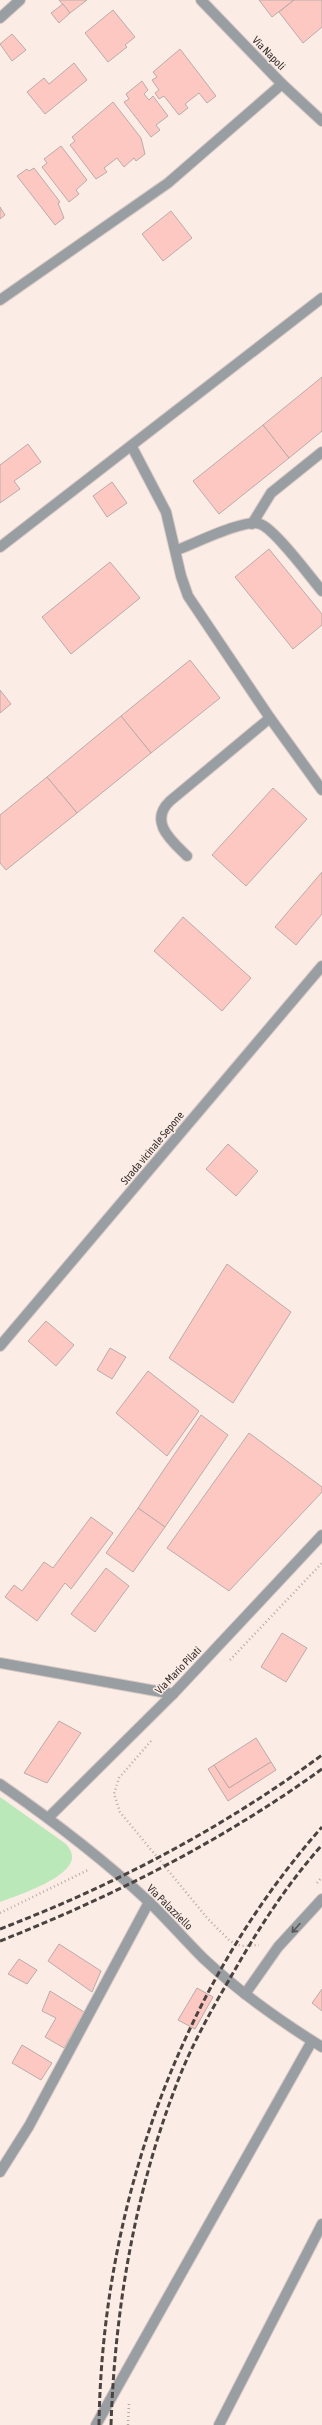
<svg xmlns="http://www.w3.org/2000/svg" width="322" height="2425" viewBox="0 0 322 2425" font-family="'Asap Condensed',sans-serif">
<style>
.green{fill:#bae8b9}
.building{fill:#fdc8c2;stroke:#bbaba9}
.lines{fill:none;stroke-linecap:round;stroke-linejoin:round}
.service-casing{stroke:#d8cac5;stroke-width:12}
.minor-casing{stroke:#d8cac5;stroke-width:12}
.tertiary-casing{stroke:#d8cac5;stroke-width:12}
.path{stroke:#b7aba6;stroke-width:2.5;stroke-dasharray:1 3;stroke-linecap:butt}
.service{stroke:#999ea3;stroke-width:10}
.minor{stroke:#999ea3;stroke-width:10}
.tertiary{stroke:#999ea3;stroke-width:10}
.rail{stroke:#4a4340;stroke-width:3;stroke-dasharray:6 3;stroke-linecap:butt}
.oneway{stroke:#585656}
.labels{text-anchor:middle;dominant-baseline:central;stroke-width:3;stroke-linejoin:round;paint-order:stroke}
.street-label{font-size:11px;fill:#352f2d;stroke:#fcece6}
</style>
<rect width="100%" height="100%" fill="#fcece6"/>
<!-- green -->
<path class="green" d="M0 1797 66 1844C69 1848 72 1851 72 1857 72 1878 16 1896 0 1902Z"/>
<!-- building -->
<g class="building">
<polygon points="59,0 87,0 70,13"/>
<polygon points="259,0 294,0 272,17"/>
<polygon points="294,0 322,0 322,27 303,43 279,12"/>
<polygon points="63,4 70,13 59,23 51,13"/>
<polygon points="113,10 135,37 125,45 127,47 108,62 85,33"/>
<polygon points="12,34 26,50 12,61 0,44"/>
<polygon points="180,49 216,96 207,103 199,93 185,104 188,108 179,115 164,96 159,99 155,93 159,90 152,80 157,77 153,72"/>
<polygon points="74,63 87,80 45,114 27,92 44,78 49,84"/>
<polygon points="142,81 148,90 144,94 149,100 153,96 168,116 156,125 160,130 151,137 124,102 129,99 126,94"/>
<polygon points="113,102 141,138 145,154 136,161 134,158 124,167 117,158 104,168 107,172 96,179 70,145 75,141 72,137"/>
<polygon points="61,146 87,180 76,190 79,194 69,202 42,167 47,163 44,159"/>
<polygon points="34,168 60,202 58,203 64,218 55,225 17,176 27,169 29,171"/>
<polygon points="0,207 5,215 0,219"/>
<polygon points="171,211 192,238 163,261 142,234"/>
<polygon points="322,377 322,431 289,458 263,425"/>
<polygon points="263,425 289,458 219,514 193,481"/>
<polygon points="28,444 41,462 14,481 20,489 0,503 0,465"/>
<polygon points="112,482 127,503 107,517 93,496"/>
<polygon points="269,549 322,614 322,625 293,649 235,577"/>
<polygon points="110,562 140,598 71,654 42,617"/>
<polygon points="190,660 220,698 151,753 121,716"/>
<polygon points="0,690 11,704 0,713"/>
<polygon points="121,716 151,753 77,813 47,777"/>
<polygon points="47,777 77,813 6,870 0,863 0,815"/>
<polygon points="273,788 307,819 246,886 212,855"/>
<polygon points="322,872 322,914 296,945 275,927"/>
<polygon points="183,917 251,978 222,1011 154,951"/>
<polygon points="228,1144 258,1171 236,1196 206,1169"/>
<polygon points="227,1264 291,1312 233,1403 169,1358"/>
<polygon points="46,1321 74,1345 56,1366 28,1341"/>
<polygon points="110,1348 126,1357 112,1379 97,1370"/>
<polygon points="148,1371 199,1411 167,1456 116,1413"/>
<polygon points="201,1415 228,1435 165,1527 138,1508"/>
<polygon points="249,1433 322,1487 322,1492 229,1591 167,1548"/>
<polygon points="138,1508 165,1527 133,1572 106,1553"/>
<polygon points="91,1517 113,1533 71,1589 65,1583 37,1621 5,1597 14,1585 22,1591 44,1562 53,1568"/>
<polygon points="106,1568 129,1586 95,1632 71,1614"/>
<polygon points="282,1633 307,1648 286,1682 261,1667"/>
<polygon points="59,1721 81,1733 47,1783 24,1773"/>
<polygon points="256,1738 271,1762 229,1788 214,1765"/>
<polygon points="271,1762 276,1770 228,1801 208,1769 214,1765 229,1788"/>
<polygon points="59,1944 101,1971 92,1992 48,1961"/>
<polygon points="19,1959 37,1970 27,1984 8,1974"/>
<polygon points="197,1988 213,1997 195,2029 178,2020"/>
<polygon points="322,1989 322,2011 312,2003"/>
<polygon points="50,1991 84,2012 64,2048 45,2037 56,2018 42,2011"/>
<polygon points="22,2045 52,2063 41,2080 12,2063"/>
</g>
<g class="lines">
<!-- service casing -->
<g class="service-casing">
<g id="service">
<polyline points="0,18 20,0"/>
<path d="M187 856C172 841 148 822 170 801L270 718"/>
</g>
</g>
<!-- minor casing -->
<g class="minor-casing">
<g id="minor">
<polyline points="0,300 168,183 282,84"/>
<polyline points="132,447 166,512 181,576 188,596 270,718 322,790"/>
<polyline points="252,524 271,493 322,452"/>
<polyline points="0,547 322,298"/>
<path d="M177 550C194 544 245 518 260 524 274 528 311 578 322 591"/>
<polyline points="0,1346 322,966"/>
<polyline points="0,1663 173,1694"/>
<path d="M0 1784C52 1820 102 1858 148 1901 167 1919 184 1939 203 1958 239 1992 280 2021 322 2047"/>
<polyline points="48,1818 173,1694 322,1535"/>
<polyline points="245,1994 278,1947 322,1899"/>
<polyline points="0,2172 29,2126 149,1902"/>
<polyline points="96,2425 312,2041"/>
<polyline points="219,2425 322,2224"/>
</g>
</g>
<!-- tertiary casing -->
<g class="tertiary-casing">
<polyline id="tertiary" points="201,0 282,84 322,121"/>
</g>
<!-- path -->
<g class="path">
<polyline points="230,1660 322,1563"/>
<polyline points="151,1741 119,1778 114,1794 120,1812 208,1919 230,1941 241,1946 259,1945"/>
<polyline points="317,1883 322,1877"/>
<polyline points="0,1913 88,1870"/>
<polyline points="128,2425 129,2402"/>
</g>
<!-- service -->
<use href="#service" class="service"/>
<!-- minor -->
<use href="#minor" class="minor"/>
<!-- tertiary -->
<use href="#tertiary" class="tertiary"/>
<!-- rail -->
<g class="rail">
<path d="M0 1929C115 1885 223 1828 322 1755"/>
<path d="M0 1941C114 1896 222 1841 322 1769"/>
<path d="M99 2425C102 2209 178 1990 322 1827"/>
<path d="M111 2425C115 2305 136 2185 181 2073 197 2034 219 1997 240 1961 264 1920 290 1881 322 1845"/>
</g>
</g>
<!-- one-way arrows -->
<defs><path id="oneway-shaft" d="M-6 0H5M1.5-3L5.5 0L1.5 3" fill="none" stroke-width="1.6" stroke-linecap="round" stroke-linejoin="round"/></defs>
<use class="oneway" href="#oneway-shaft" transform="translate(296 1928) rotate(132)"/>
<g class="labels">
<!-- street labels -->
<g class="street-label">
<text transform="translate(269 53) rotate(46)">Via Napoli</text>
<text transform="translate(152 1148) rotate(-50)">Strada vicinale Sepone</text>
<text transform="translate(178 1670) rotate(-46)">Via Mario Pilati</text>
<text transform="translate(170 1907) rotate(45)">Via Palazziello</text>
</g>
</g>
</svg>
